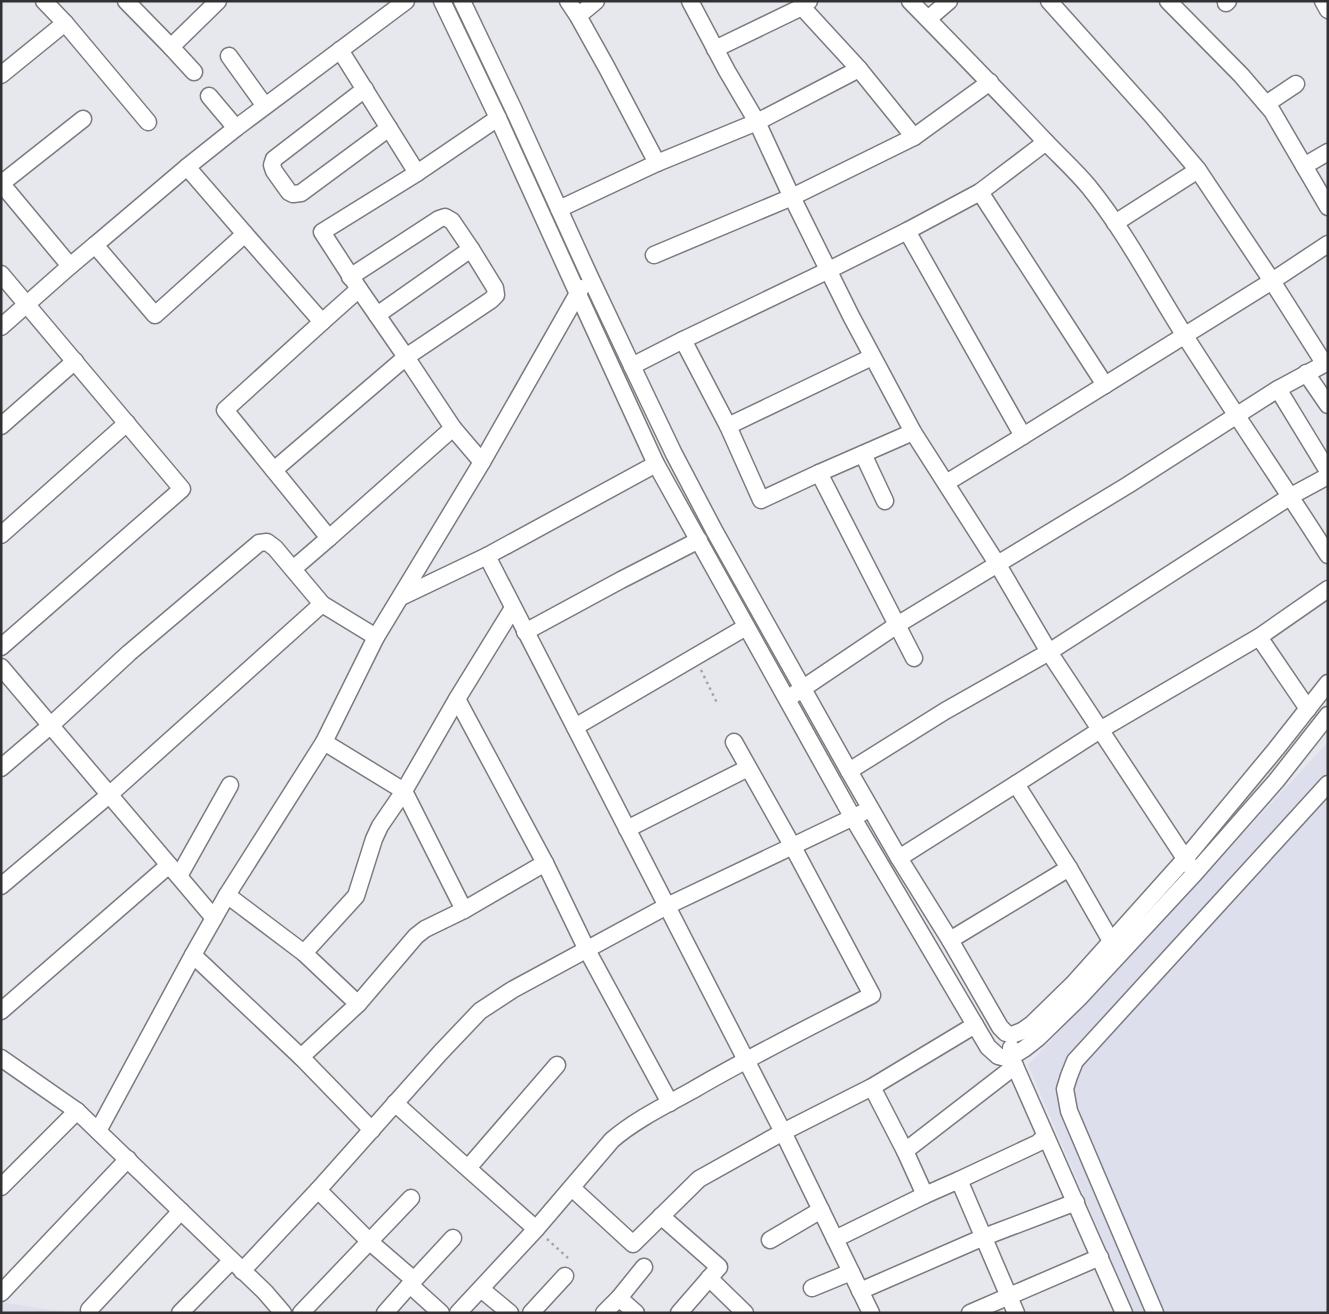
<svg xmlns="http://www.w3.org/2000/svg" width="1329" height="1314" viewBox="0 0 1329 1314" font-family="'Crimson Pro',serif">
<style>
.built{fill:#dedfec}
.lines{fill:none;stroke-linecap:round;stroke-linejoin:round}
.minor-casing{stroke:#7a7b80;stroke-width:19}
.path{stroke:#a3a4a8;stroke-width:2.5;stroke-dasharray:2.5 4;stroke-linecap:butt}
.minor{stroke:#fff;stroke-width:16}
</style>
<rect width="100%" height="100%" fill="#e7e8ed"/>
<!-- built -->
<g class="built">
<polygon points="1328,742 1328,1313 1134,1313 1028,1065"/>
<polygon points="1,1302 70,1313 1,1313"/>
</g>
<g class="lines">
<!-- minor casing -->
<g class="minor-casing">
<g id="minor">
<polyline points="126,1 171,47 218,1"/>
<polyline points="442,1 498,118 578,294 656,464 853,818 988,1047 998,1056 1006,1058 1011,1057 1024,1049 1038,1038 1079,998 1195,873 1276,781 1328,715"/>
<polyline points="462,1 513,108 589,275 632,366 674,454 715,532 849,771 899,858 950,940 1000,1027 1006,1033 1012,1035 1022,1031 1032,1024 1073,984 1184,860 1276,749 1328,683"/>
<polyline points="568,1 578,16 607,68 657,163"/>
<polyline points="690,1 727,71 757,122 788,189 851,316 913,432 998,565 1049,652 1190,866"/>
<path d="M910 1C955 47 1000 93 1044 140 1059 156 1075 170 1089 187 1127 234 1153 286 1185 336 1232 410 1281 481 1328 555"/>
<polyline points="1049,1 1154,118 1198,170 1272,281 1324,363"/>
<polyline points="1168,1 1241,75 1272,111 1328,207"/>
<polyline points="1323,1 1328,10"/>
<polyline points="1226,3 1228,1"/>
<polyline points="802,7 859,69 914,137"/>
<polyline points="578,16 596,1"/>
<polyline points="928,19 949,1"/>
<polyline points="65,23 148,122"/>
<polyline points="171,47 194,72"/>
<polyline points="715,49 802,7 809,1"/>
<polyline points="340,50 417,173"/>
<polyline points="229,56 265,106"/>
<polyline points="1,75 65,23 44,1"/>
<polyline points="365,89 274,159 272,165 274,171 289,192 293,194 301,193 389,128"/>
<polyline points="209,96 236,128"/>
<polyline points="1266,104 1296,84"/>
<polyline points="1304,166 1328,152"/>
<polyline points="1,183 70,266 1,327"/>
<polyline points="2,183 83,119"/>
<polyline points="980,192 1105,385"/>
<polyline points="559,209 657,163 757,122 859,69"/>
<polyline points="1115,223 1198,170"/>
<polyline points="907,231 1023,436"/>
<polyline points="245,234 187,167 236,128 406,1"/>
<polyline points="95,245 187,167"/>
<polyline points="654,255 792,197 914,137 990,82"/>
<polyline points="70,266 95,245 155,315 245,234 322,322 225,410 329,538 453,428 482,462"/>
<polyline points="1,274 182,489 1,647"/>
<polyline points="350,277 439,219 445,217 452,221 471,249 377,315"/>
<polyline points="359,289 322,232 417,173 498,118"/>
<polyline points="322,322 359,289 406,357 491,300 496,295 495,288 471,249"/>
<polyline points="683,340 728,426 761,500 819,473 913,432"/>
<polyline points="632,366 683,340 829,270 907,231 980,192 1046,142"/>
<polyline points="1306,373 1328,405"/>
<polyline points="1278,389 1328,471"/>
<polyline points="1,426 75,361"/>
<polyline points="728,426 872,357"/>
<polyline points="863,454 885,501"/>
<polyline points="274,470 406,357 453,428"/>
<polyline points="819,473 914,658"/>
<polyline points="946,483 1023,436 1272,281 1328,244"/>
<polyline points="1,535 127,423"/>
<polyline points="487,556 656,464"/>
<polyline points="293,569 329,538"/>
<polyline points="401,597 487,556 783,1132 699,1179 633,1244 572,1188"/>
<polyline points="525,632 621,580 699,540"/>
<polyline points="1259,637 1308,709"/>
<polyline points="1,667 214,918"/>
<polyline points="793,695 897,625 1128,485 1278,389 1328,362"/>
<polyline points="457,699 545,863"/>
<polyline points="575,727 746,627"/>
<polyline points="324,742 404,791 464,910"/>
<polyline points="1,768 50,726 129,653 259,543 267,542 275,548 322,604 376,637"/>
<polyline points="849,771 945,711 1049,652 1291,496 1328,476"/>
<polyline points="627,829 748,768"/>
<polyline points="899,858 1016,784"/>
<polyline points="179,876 230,785"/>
<polyline points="1,886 109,795 322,604"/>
<polyline points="227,895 304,953 358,1004 416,936 425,929 464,910 545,863 587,950 670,1103"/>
<polyline points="950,940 1069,868"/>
<polyline points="1111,941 1069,868 1016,784 1100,730 1259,637 1328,589"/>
<polyline points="304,953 356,896 374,839 380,826 404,791 457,699 513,608"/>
<polyline points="193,955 301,1057"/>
<polyline points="358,1004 301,1057 372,1130"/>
<polyline points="1,1011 169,865"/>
<polyline points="1011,1048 1011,1057 1015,1066 905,1151 925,1195 959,1180 1016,1313"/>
<polyline points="1,1058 77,1111 265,1292 283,1313"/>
<polyline points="1015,1066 1124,1313"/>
<polyline points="872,1087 905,1151"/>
<path d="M395 1103C442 1146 489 1187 536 1229"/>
<polyline points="98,1131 193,955 227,895 324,742 376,637 482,462 581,288"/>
<polyline points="468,1168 557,1065"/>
<polyline points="959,1180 1038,1143 1045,1136"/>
<polyline points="1,1187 77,1111"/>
<polyline points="318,1190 370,1242 414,1280 385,1313"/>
<polyline points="661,1216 719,1267 679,1313"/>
<polyline points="835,1239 925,1195"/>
<polyline points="770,1240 821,1210"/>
<polyline points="242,1271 318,1190 440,1053 480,1011 512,990 667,906 862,813"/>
<polyline points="709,1278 745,1313"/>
<polyline points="414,1280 453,1238"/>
<polyline points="410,1285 441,1313"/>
<polyline points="812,1288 851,1272"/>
<polyline points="481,1289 510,1313"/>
<polyline points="860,1291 984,1237 1076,1202"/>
<polyline points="1,1293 128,1159"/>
<polyline points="619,1298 644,1267"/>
<polyline points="89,1310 181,1211"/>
<polyline points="180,1313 231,1261"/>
<polyline points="301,1313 411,1198"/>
<path d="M458 1313 536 1229 612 1140C635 1120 666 1105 693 1090 751 1056 812 1026 872 995L793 847 734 742"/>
<polyline points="531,1313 565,1276"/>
<polyline points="604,1313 619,1298 636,1313"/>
<polyline points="871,1313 783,1132 872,1087 975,1025"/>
<polyline points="970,1313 1100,1257"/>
<polyline points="1155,1313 1069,1111 1065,1089 1069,1076 1075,1061 1328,784"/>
</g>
</g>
<!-- path -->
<g class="path">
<polyline points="701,670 717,703"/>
<polyline points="547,1239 568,1258"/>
</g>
<!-- minor -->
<use href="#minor" class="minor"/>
</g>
<!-- border -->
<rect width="1329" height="1314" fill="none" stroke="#313133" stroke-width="5"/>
</svg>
